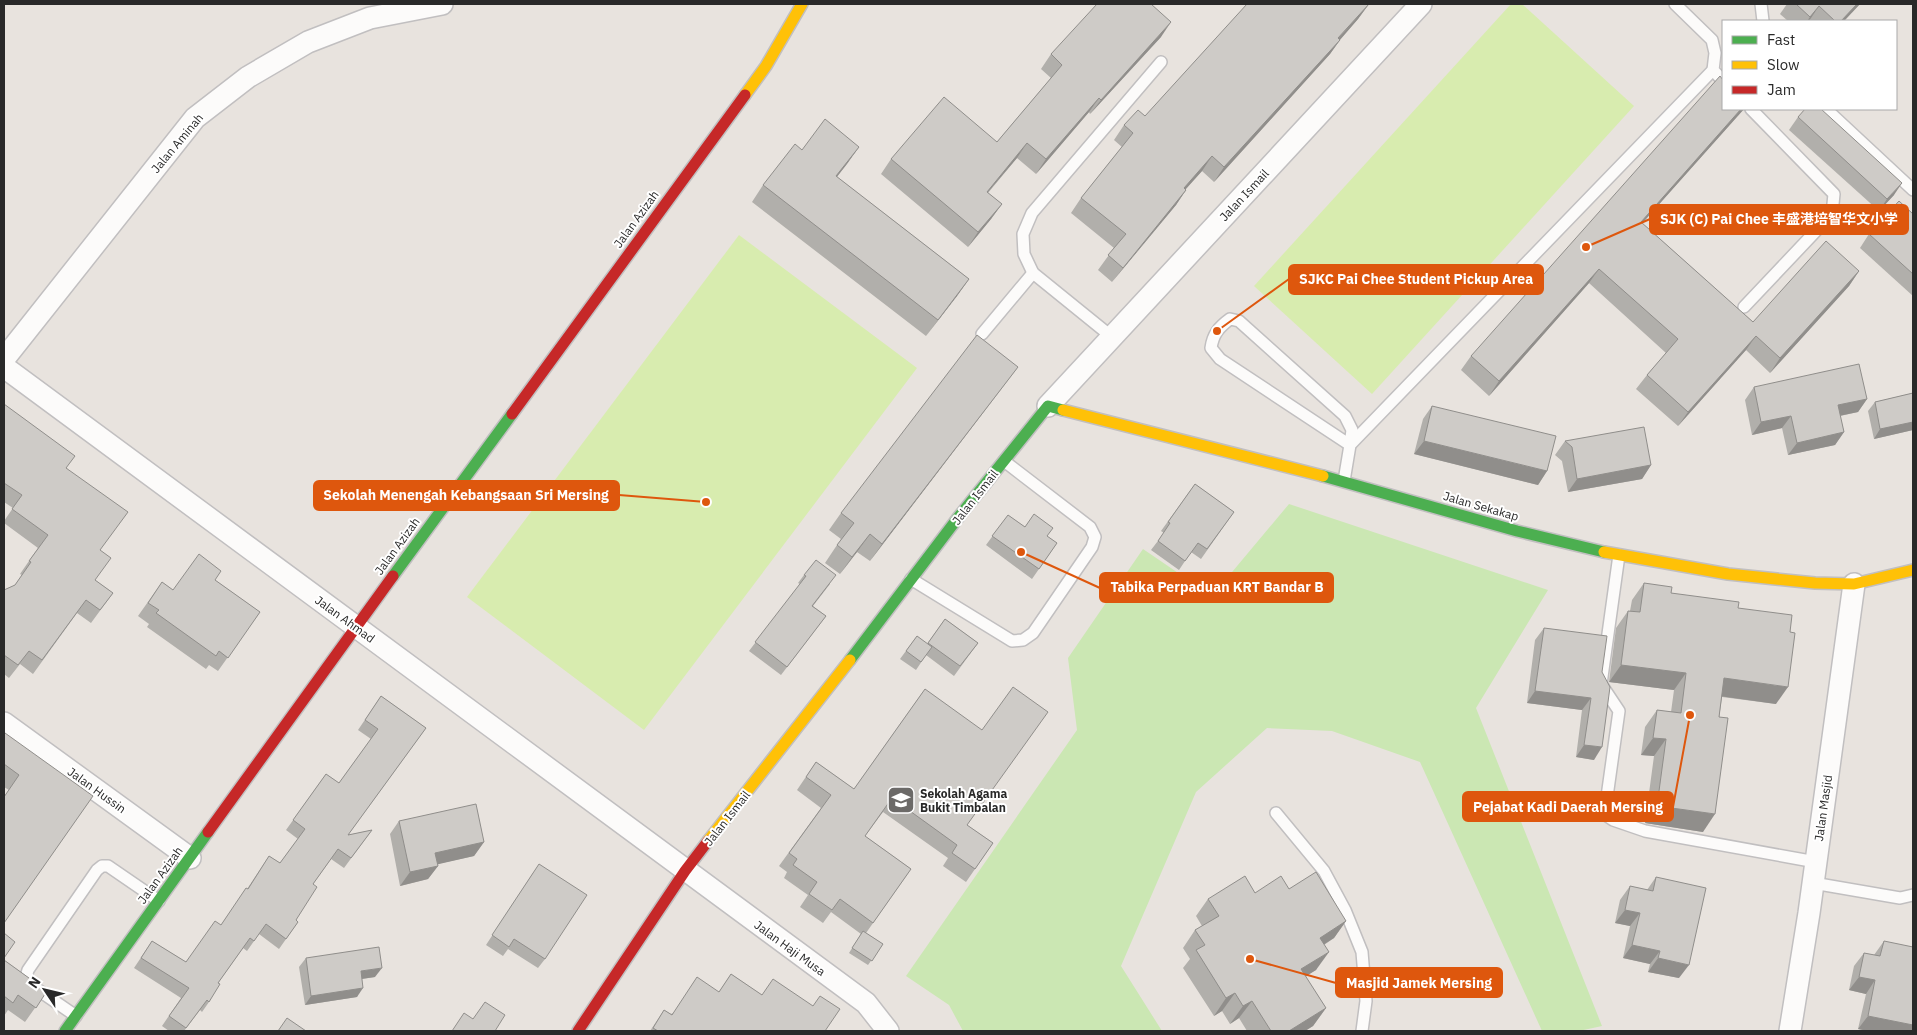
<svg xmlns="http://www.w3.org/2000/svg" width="1917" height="1035" viewBox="0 0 1917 1035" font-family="'IBM Plex Sans','Noto Sans SC',sans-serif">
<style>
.green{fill:#cbe7b3}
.pitch{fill:#d8ecaf}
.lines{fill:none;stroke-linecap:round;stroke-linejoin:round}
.lane-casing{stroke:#c1bfc0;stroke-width:14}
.street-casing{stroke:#c1bfc0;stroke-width:24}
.fast-casing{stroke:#c1bfc0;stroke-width:14}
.slow-casing{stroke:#c1bfc0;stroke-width:14}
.jam-casing{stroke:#c1bfc0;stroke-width:14}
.lane{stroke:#fcfbfa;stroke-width:11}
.street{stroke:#fcfbfa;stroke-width:21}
.fast{stroke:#4caf50;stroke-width:11}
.slow{stroke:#ffc107;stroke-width:11}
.jam{stroke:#c62828;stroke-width:11}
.wall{fill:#b1afab}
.shaded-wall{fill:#908e8b}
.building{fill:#cecbc7;stroke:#908e8b}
.labels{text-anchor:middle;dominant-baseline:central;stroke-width:4;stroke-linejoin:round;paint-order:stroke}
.street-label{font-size:12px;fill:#292929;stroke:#fff}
.poi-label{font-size:12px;font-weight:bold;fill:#292929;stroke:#fff;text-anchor:start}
.leader{fill:none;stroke:#de570d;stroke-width:2}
.callout-dot{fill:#de570d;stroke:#fff;stroke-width:2}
.callout{fill:#de570d;stroke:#de570d;stroke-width:2}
.callout-label{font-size:14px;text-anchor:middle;font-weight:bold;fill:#fff}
</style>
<rect width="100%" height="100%" fill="#e8e3de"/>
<!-- green -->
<polygon class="green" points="1289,504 1548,590 1476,708 1602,1026 1579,1031 1542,1031 1420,762 1332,731 1267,728 1196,792 1121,966 1162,1031 963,1031 949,1005 906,976 1077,730 1068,658 1143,549 1212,596"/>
<!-- pitch -->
<g class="pitch">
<polygon points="1511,4 1522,4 1634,106 1372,394 1254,286"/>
<polygon points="739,235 917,368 644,730 467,597"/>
</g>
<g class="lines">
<!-- lane casing -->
<g class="lane-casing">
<g id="lane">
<polyline points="1675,4 1712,40 1715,53 1713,70 1723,81"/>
<polyline points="1761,4 1763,21"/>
<polyline points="1826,109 1913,190"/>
<polyline points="1744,307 1832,214 1834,194 1751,109"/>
<path d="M1230 319 1239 321 1345 416 1352 430 1350 445 1220 359 1211 348C1213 334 1219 327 1230 319Z"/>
<polyline points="982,334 1033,273"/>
<polyline points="1112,337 1033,273 1024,254 1023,234 1032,213 1161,62"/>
<polyline points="1344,481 1350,445 1713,70"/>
<polyline points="1619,555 1601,684 1619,711 1605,811 1607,816 1613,820 1645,831 1816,862"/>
<polyline points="911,579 1012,641 1023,640 1033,633 1092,547 1095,537 1090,527 1004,461"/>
<polyline points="1276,813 1324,871 1345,910 1362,952 1366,1001 1362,1031"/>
<polyline points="1813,883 1900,898 1913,895"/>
<polyline points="76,1016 28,983 26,977 28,970 97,870 102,866 108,866 159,901"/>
</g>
</g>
<!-- street casing -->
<g class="street-casing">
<g id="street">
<polyline points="4,359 195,118 248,77 308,42 370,18 442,4"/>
<polyline points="4,367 866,1003 888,1031"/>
<polyline points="1048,406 1421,4"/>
<polyline points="4,723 190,858"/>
<polyline points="1790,1031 1809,913 1854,584"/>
</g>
</g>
<!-- fast casing -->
<g class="fast-casing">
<g id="fast">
<polyline points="1323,476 1517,531 1604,552"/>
<polyline points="393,576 512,414"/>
<polyline points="850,660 957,519 1048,406 1063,410"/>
<polyline points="65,1031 208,832"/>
</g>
</g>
<!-- slow casing -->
<g class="slow-casing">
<g id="slow">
<polyline points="745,95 766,66 802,4"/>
<polyline points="1063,410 1323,476"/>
<polyline points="1604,552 1728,574 1815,583 1854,584 1913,570"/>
<polyline points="708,841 850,660"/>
</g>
</g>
<!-- jam casing -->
<g class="jam-casing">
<g id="jam">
<polyline points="512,414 745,95"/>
<polyline points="208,832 393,576"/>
<polyline points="578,1031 685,871 708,841"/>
</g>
</g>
<!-- lane -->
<use href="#lane" class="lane"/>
<!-- street -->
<use href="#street" class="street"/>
<!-- fast -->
<use href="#fast" class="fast"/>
<!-- slow -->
<use href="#slow" class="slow"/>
<!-- jam -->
<use href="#jam" class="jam"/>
</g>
<!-- wall -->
<g class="wall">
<polygon points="1369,4 1358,19 1340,40 1330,54 1214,182 1202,171 1186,189 1186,190 1176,205 1112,282 1098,270 1114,248 1071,213 1081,198 1122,147 1114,140 1124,125 1145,116"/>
<polygon points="1787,4 1860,4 1844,21 1788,21 1780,14"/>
<polygon points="1161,37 1090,114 1089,112 1036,174 1017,158 988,193 1002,204 991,219 968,247 881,174 891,159 997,142 1051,78 1041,69 1051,54"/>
<polygon points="1723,109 1744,109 1642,223 1753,322 1859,271 1849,286 1770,373 1746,350 1678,426 1636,389 1647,375 1666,353 1589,283 1489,396 1461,370 1471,356"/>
<polygon points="1798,117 1894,195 1879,211 1789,130"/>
<polygon points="859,147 837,177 969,279 957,296 926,336 752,202 763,185 802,150"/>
<polygon points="1913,214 1913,296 1860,248 1869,234"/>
<polygon points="1018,367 1005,384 870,561 857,552 840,574 825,563 841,539 829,530 841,513"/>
<polygon points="1754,387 1867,399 1858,412 1840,416 1844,432 1835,445 1788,455 1782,428 1752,435 1745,400"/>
<polygon points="1913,393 1913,430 1874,439 1868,411 1875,402"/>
<polygon points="4,404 67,468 100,550 95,580 113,593 91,623 77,613 33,674 20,664 9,678 4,674 4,590 15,585 22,575 20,574 38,548 4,523 4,521 13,508 4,502"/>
<polygon points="1432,406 1547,471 1538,485 1414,454 1423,419"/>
<polygon points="1565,441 1651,465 1642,479 1568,492 1562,461 1555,455"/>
<polygon points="1195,484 1234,512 1201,559 1191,552 1179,570 1151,550 1164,533 1161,531"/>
<polygon points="1008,515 1025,527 1047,536 1057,543 1032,579 986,545"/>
<polygon points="804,575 830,584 813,606 826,616 781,675 749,651 800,584 798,583"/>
<polygon points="215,580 260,612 218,671 209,665 206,669 147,627 149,624 138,616 162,582 173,590"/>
<polygon points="1644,583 1671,593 1738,608 1776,704 1722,697 1703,832 1645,823 1654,756 1641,755 1645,727 1657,710 1671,712 1674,690 1609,682 1616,628 1628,611 1630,611 1632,600"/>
<polygon points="945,619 978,643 954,676 926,655 916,670 900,659 917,636 927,644"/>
<polygon points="1544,628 1602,672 1594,760 1576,757 1582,710 1527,703 1535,640"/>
<polygon points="925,689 967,825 993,843 966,882 943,866 948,858 883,812 865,836 911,869 866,933 883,944 868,965 849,953 861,934 831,912 823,923 800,907 808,895 784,878 787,872 779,866 821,808 797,790 816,762 854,789"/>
<polygon points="381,696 426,728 348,835 372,830 344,868 331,859 313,884 296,920 298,922 279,949 259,934 247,951 243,948 218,983 209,1002 202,1012 200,1010 184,1031 169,1031 162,1026 181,998 134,968 152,941 186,962 221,925 247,889 269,856 280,863 298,839 286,830 326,774 339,783 371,739 358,730"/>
<polygon points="4,735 93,796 9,790 4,787"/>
<polygon points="399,821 484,842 474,856 437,864 438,866 428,879 400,886 390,834"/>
<polygon points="533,873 545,959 538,968 508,949 503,956 486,945"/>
<polygon points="1656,877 1679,978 1648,972 1650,964 1623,958 1630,926 1615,923 1620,900 1630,886 1647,890"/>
<polygon points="1289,889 1346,921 1334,938 1324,945 1316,970 1305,976 1326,1008 1313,1026 1305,1031 1247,1031 1239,1018 1230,1024 1222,1011 1214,1016 1183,968 1190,959 1183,948 1195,930 1202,926 1196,916 1208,899"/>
<polygon points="1884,941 1913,1000 1913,1031 1868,1031 1858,1029 1866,994 1849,990 1854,966 1864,953 1874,955"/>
<polygon points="306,958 375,977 362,979 357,997 305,1005 299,967"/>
<polygon points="4,960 47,991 25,1022 8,1010 4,1016"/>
<polygon points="731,974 762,995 825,1031 650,1031 664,1010 671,1014 719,992"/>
</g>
<!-- shaded-wall -->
<g class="shaded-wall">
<polygon points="1369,4 1358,19 1331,50 1340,40 1330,54 1214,182 1224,167"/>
<polygon points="1857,4 1860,4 1844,21 1841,21"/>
<polygon points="1819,6 1809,21 1807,21 1810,17"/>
<polygon points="1171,22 1161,37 1090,114 1101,100"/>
<polygon points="1099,98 1089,112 1036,174 1046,159"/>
<polygon points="1741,109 1744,109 1630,237 1641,222"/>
<polygon points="1027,143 1017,158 976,206 987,192"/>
<polygon points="859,147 847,164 824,193 836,176"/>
<polygon points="1212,156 1202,171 1174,202 1184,188"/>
<polygon points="1902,183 1894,195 1879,211 1887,199"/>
<polygon points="1186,190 1176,205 1112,282 1123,268"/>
<polygon points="1002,204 991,219 968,247 978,232"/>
<polygon points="1599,269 1589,283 1489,396 1499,381"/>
<polygon points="1859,271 1849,286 1770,373 1780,358"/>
<polygon points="969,279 957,296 926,336 938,320"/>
<polygon points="1756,336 1746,350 1678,426 1688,412"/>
<polygon points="1018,367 1005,384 870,561 882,544"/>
<polygon points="1867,399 1858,412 1829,418 1838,405"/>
<polygon points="1791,416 1782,428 1752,435 1761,422"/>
<polygon points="1913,422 1913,430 1874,439 1880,429"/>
<polygon points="1844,432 1835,445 1788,455 1797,443"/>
<polygon points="1424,441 1547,471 1538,485 1414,454"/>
<polygon points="1651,465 1642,479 1568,492 1577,479"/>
<polygon points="870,534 857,552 840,574 852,557"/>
<polygon points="1621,665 1686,673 1674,690 1609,682"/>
<polygon points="1724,678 1788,687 1776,704 1712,695"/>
<polygon points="1535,691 1591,698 1582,710 1527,703"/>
<polygon points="1653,738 1666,739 1654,756 1641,755"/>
<polygon points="1584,745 1602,747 1594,760 1576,757"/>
<polygon points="1657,806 1715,814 1703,832 1645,823"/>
<polygon points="484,842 474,856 426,867 435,853"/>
<polygon points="438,866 428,879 400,886 410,872"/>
<polygon points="1625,910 1640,913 1630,926 1615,923"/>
<polygon points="1346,921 1334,938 1307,955 1320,938"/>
<polygon points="1632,945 1660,951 1650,964 1623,958"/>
<polygon points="1329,952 1316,970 1289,987 1301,969"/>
<polygon points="1658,958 1689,965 1679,978 1648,972"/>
<polygon points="382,968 375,977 354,980 361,971"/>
<polygon points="1859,977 1875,980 1866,994 1849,990"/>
<polygon points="363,988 357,997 305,1005 311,996"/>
<polygon points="1235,993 1222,1011 1214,1016 1226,998"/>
<polygon points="1252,1001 1239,1018 1230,1024 1243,1006"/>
<polygon points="1326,1008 1313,1026 1305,1031 1289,1031"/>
<polygon points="1868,1016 1913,1025 1913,1031 1868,1031 1858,1029"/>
</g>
<!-- building -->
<g class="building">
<polygon points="1097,4 1151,4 1171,22 1101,100 1099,98 1046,159 1027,143 987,192 1002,204 978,232 891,159 944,97 997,142 1062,65 1051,54"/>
<polygon points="1247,4 1369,4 1338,38 1340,40 1224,167 1212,156 1184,188 1186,190 1123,268 1108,255 1126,234 1081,198 1133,133 1124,125 1138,110 1145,116"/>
<polygon points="1796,4 1857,4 1841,21 1835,21 1819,6 1810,17"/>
<polygon points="1720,76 1723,80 1723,109 1741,109 1641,222 1753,322 1826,241 1859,271 1780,358 1756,336 1688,412 1647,375 1678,339 1599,269 1499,381 1471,356"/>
<polygon points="1805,109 1821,109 1902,183 1887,199 1798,117"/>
<polygon points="825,119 859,147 836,176 969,279 938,320 763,185 795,144 802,150"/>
<polygon points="1899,201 1913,214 1913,274 1869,234"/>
<polygon points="977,335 1018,367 882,544 870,534 852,557 837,545 854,523 841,513"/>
<polygon points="1859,364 1867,399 1838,405 1844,432 1797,443 1791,416 1761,422 1754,387"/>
<polygon points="1913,393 1913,422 1880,429 1875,402"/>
<polygon points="4,404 75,456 66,468 128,512 100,550 111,558 95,580 113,593 100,610 86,600 42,660 29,651 18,665 4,655 4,590 15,585 31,562 29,561 48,535 12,509 22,495 4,483"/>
<polygon points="1432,406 1556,436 1547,471 1424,441"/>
<polygon points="1644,427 1651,465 1577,479 1572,447 1565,441"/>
<polygon points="1195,484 1234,512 1207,549 1198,543 1185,561 1158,541 1170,523 1168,522"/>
<polygon points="1034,514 1053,528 1047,536 1057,543 1039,569 992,536 1008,515 1025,527"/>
<polygon points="199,554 221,571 215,580 260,612 228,658 219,651 216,656 156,613 159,610 148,603 162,582 173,590"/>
<polygon points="816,560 836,575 812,606 826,616 787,667 755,642 806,576 804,575"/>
<polygon points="1644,583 1672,587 1671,593 1739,602 1738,608 1792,615 1790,632 1795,633 1788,687 1724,678 1719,717 1728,718 1715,814 1657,806 1666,739 1653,738 1657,710 1681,713 1686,673 1621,665 1628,611 1640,612"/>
<polygon points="945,619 978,643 960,666 928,643"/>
<polygon points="1544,628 1607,636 1602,672 1610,687 1602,747 1584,745 1591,698 1535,691"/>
<polygon points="917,636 932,647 921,662 906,651"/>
<polygon points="1013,687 1048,712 967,825 993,843 975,869 952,853 957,845 892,798 865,836 911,869 873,923 840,899 832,910 809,894 817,882 793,865 797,859 789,853 831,795 806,777 816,762 854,789 925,689 982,730"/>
<polygon points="381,696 426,728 348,835 372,830 351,858 338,849 313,884 317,887 296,920 298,922 286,939 266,924 254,941 250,938 218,983 220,984 209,1002 207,1000 186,1028 169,1016 189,988 141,958 152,941 186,962 215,921 221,925 246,888 248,889 269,856 280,863 305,829 293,820 326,774 339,783 378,729 365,720"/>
<polygon points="5,733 93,796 4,923 4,797 19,775 4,764 4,735"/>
<polygon points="476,804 484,842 435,853 438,866 410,872 399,821"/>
<polygon points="539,864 587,895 545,959 514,939 509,947 492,935"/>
<polygon points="1316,872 1346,921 1320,938 1329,952 1301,969 1326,1008 1289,1031 1271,1031 1252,1001 1243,1006 1235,993 1226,998 1196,950 1205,945 1195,930 1219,916 1208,899 1245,876 1255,893 1281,876 1289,889"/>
<polygon points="1656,877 1706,888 1689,965 1658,958 1660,951 1632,945 1640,913 1625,910 1630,886 1653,891"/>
<polygon points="863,931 883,944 872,961 852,948"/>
<polygon points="4,933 15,942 4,958"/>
<polygon points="1884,941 1913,947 1913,1025 1868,1016 1875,980 1859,977 1864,953 1880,956"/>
<polygon points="379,947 382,968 361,971 363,988 311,996 306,958"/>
<polygon points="4,960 47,991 36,1008 18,995 13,1003 4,996"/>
<polygon points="731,974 762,995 773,979 813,1006 820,996 840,1009 825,1031 658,1031 653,1028 664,1010 672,1015 697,977 719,992"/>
<polygon points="485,1002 505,1015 495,1031 452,1031 464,1013 473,1019"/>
<polygon points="287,1018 306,1031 278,1031"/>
</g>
<!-- icons -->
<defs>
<g id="school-square" transform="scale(1.4375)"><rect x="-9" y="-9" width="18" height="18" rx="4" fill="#6c6a68" stroke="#fff"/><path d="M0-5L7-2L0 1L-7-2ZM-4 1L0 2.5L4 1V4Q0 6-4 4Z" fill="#fff"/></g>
</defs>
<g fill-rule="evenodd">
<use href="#school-square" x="901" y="800"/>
</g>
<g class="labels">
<!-- street labels -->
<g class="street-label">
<text transform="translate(177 143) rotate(-50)">Jalan Aminah</text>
<text transform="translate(1244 195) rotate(-47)">Jalan Ismail</text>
<text transform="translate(636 219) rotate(-54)">Jalan Azizah</text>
<text transform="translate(975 497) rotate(-52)">Jalan Ismail</text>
<text transform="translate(1481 506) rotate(16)">Jalan Sekakap</text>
<text transform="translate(397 546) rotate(-54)">Jalan Azizah</text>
<text transform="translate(345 619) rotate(36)">Jalan Ahmad</text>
<text transform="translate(97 790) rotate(36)">Jalan Hussin</text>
<text transform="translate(1823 808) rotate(-82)">Jalan Masjid</text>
<text transform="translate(727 818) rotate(-52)">Jalan Ismail</text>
<text transform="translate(160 875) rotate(-54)">Jalan Azizah</text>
<text transform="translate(790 948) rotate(36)">Jalan Haji Musa</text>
</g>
<!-- poi labels -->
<g class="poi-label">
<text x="920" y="793">Sekolah Agama<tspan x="920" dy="14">Bukit Timbalan</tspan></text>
</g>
</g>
<!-- callouts -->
<path class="leader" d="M1586 247L1650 219M1217 331L1289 279M706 502L619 495M1021 552L1100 588M1690 715L1673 807M1250 959L1336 983"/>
<g class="callout-dot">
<circle cx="1586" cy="247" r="5"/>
<circle cx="1217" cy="331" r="5"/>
<circle cx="706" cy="502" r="5"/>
<circle cx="1021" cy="552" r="5"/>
<circle cx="1690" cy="715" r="5"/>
<circle cx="1250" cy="959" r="5"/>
</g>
<g class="callout">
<rect x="1650" y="205" width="258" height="29" rx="5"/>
<rect x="1289" y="265" width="254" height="29" rx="5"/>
<rect x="314" y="481" width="305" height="29" rx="5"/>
<rect x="1100" y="573" width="233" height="29" rx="5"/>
<rect x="1463" y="792" width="210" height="29" rx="5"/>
<rect x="1336" y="968" width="166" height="29" rx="5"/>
</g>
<g class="callout-label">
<text x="1779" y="224">SJK (C) Pai Chee 丰盛港培智华文小学</text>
<text x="1416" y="284">SJKC Pai Chee Student Pickup Area</text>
<text x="466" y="500">Sekolah Menengah Kebangsaan Sri Mersing</text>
<text x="1217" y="592">Tabika Perpaduan KRT Bandar B</text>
<text x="1568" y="812">Pejabat Kadi Daerah Mersing</text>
<text x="1419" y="988">Masjid Jamek Mersing</text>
</g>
<!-- border -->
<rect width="1917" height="1035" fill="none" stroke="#292929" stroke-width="10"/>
<!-- legend -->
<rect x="1722" y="20" width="175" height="90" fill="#ffffff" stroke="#a9a9a9"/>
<rect x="1732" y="36" width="25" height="8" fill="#4caf50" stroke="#a9a9a9"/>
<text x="1767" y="45" font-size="15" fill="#292929">Fast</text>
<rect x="1732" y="61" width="25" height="8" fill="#ffc107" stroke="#a9a9a9"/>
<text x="1767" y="70" font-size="15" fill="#292929">Slow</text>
<rect x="1732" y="86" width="25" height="8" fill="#c62828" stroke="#a9a9a9"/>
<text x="1767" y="95" font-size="15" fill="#292929">Jam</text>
<!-- north arrow -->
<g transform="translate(45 990) rotate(305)" stroke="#ffffff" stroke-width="4" paint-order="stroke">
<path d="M0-4L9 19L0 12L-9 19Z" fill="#292929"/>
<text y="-8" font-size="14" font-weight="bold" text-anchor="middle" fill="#292929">N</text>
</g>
</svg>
